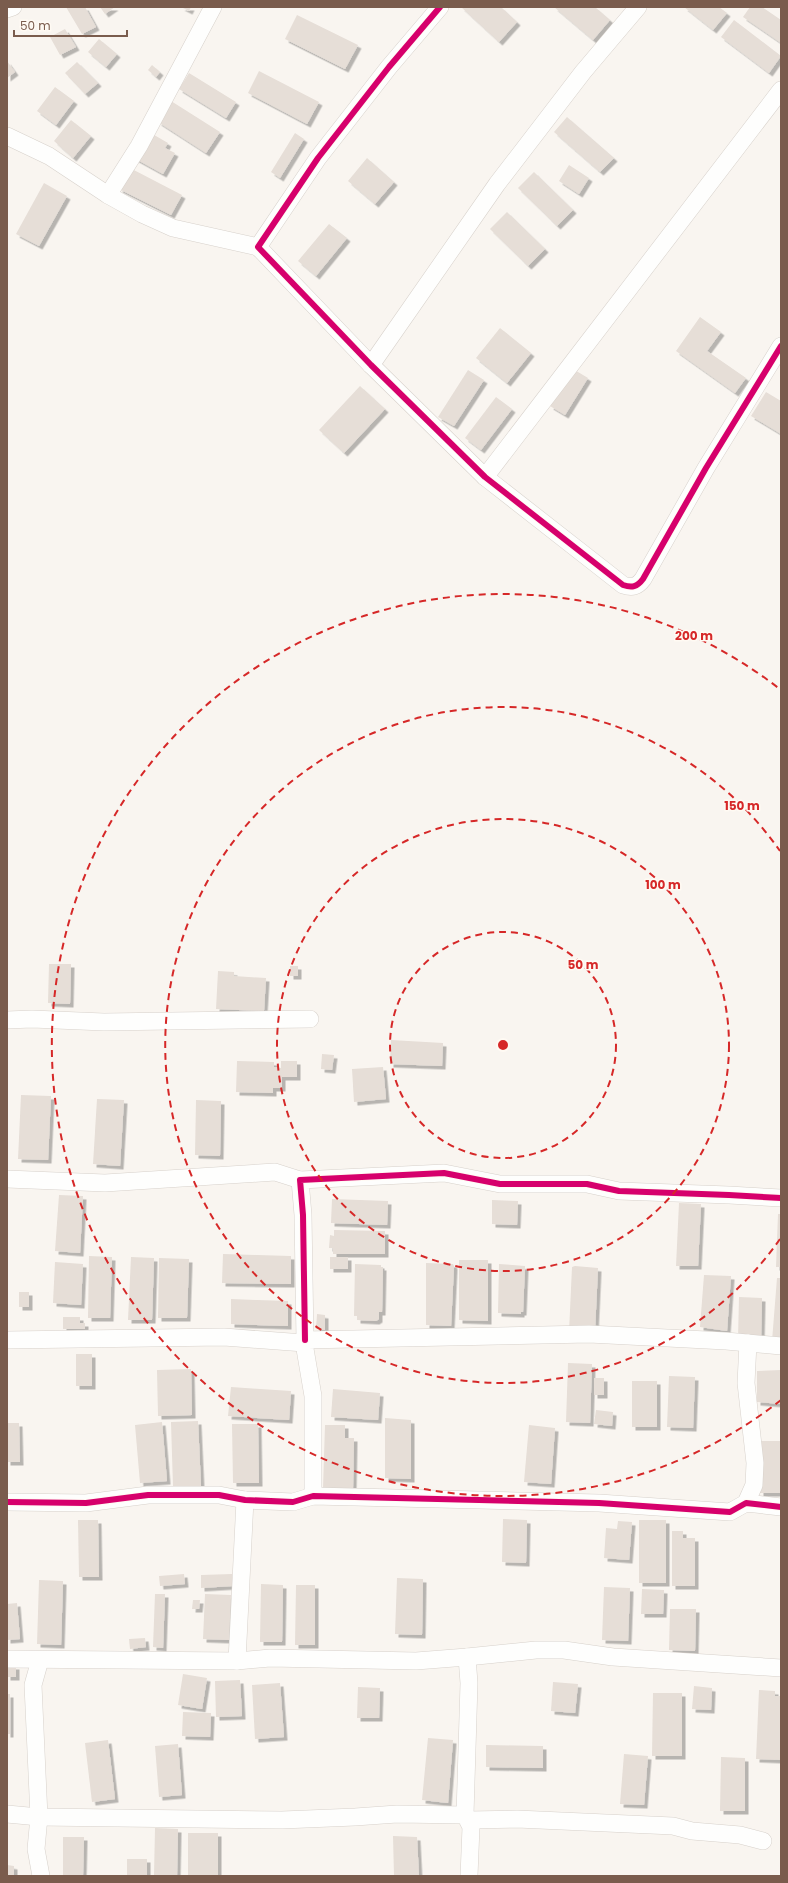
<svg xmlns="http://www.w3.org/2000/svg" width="788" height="1883" viewBox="0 0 788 1883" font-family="Poppins,sans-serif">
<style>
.building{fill:#e6ded7;filter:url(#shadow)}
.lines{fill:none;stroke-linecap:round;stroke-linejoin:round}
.minor-casing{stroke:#d7d1cb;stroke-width:18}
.minor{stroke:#fefefd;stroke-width:17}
.cycleway-casing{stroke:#fffaf3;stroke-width:8}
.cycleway{stroke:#d6006c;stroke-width:6}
.ring{fill:none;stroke:#d62828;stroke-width:2;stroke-dasharray:7 5}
.centre{fill:#d62828;stroke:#fffaf3;stroke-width:2}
.ring-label{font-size:12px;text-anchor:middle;font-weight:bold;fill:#d62828;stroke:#fffaf3;stroke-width:3;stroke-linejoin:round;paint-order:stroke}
</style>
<defs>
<filter id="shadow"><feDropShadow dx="3.5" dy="3.5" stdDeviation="0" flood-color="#0004"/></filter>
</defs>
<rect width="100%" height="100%" fill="#f9f5f0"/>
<!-- building -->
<g class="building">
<polygon points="66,7 85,7 96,27 82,34"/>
<polygon points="100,7 115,7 105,14"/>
<polygon points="181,7 191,7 189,11"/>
<polygon points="461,7 501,7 517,22 499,42"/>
<polygon points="554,7 595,7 610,20 593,40"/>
<polygon points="684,7 719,7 727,13 713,30"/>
<polygon points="750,7 762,7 781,20 781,43 743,17"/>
<polygon points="297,15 358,45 345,69 285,39"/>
<polygon points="734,20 781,56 769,73 721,37"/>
<polygon points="65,29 76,47 60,55 50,37"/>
<polygon points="99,39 117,54 106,67 88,52"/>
<polygon points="7,61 15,72 7,78"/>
<polygon points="77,62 98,83 85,94 65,73"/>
<polygon points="152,65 160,72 156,77 148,70"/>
<polygon points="259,71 319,102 307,124 248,93"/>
<polygon points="189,73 236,102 226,118 179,89"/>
<polygon points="55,87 74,101 56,125 37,111"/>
<polygon points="171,101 220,132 206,153 158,122"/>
<polygon points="567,117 614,158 600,172 554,132"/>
<polygon points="71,120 91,136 73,158 54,141"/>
<polygon points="149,132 168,143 165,148 175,153 163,174 134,158"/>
<polygon points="295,133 304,139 280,178 271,172"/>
<polygon points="367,158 394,182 375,204 348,181"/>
<polygon points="569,165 589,178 579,194 559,181"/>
<polygon points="130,168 182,195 171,215 119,189"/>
<polygon points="534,172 573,210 557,226 518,188"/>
<polygon points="44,183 67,196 39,246 16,234"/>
<polygon points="507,212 545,249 528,266 490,229"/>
<polygon points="329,224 347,238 316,276 298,261"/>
<polygon points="700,317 721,332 707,351 746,378 735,393 676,351"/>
<polygon points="500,328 531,353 507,383 476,358"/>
<polygon points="573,369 588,378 565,415 550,406"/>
<polygon points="468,370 484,380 454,426 438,417"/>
<polygon points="360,386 385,409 344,453 319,430"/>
<polygon points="766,392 781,401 781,434 751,416"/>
<polygon points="496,397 512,409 481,450 465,438"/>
<polygon points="49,964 71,964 70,1004 48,1003"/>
<rect x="290" y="966" width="8" height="10"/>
<polygon points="218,971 234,972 234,976 266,978 264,1011 216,1009"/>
<polygon points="391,1040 443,1043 442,1066 390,1064"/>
<polygon points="322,1054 334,1055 332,1070 321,1069"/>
<polygon points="237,1061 274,1062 274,1067 281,1068 281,1061 297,1061 297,1077 282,1077 282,1088 273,1088 273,1093 236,1092"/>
<polygon points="383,1067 386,1099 354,1102 352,1069"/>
<polygon points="21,1095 51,1096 48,1160 18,1159"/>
<polygon points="97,1099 124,1100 120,1166 93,1164"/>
<polygon points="196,1100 221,1101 220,1156 195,1155"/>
<polygon points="59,1195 83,1196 80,1253 55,1251"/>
<polygon points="332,1199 388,1201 387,1225 331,1223"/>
<polygon points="492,1200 518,1201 517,1225 492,1224"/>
<polygon points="679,1203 701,1204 698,1266 676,1266"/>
<polygon points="778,1214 781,1214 781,1267 776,1267"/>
<polygon points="334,1230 385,1231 385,1254 333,1254 333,1248 329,1248 330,1235 334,1236"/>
<polygon points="223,1254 291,1256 291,1284 222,1283"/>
<polygon points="89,1256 112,1257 110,1318 88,1318"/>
<polygon points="131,1257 154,1258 152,1320 128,1320"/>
<rect x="330" y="1257" width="18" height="12"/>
<polygon points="159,1258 189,1259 187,1318 158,1318"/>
<polygon points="459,1260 488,1260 488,1321 459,1320"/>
<polygon points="55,1262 83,1264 81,1305 53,1303"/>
<polygon points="426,1263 453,1264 454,1266 451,1326 426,1325"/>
<polygon points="355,1264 381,1265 381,1267 383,1267 382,1312 379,1312 379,1319 376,1321 357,1320 357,1316 354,1316"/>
<polygon points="499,1264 525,1266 523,1312 521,1312 521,1314 498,1313"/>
<polygon points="575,1266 598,1268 595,1331 569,1332 572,1267"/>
<polygon points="704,1275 731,1276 727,1331 700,1327"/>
<polygon points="777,1278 781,1278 781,1343 772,1341"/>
<rect x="19" y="1292" width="10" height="15"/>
<polygon points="739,1297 762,1298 761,1340 738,1339"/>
<polygon points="231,1299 288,1301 288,1326 231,1324"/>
<polygon points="317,1314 325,1315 325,1330 316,1329"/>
<polygon points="63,1317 80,1317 80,1323 85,1323 85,1329 63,1329"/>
<rect x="76" y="1354" width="16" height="32"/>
<polygon points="568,1363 592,1364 590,1423 566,1422"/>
<polygon points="191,1369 192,1415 158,1416 157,1370"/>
<polygon points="781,1370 781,1404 757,1402 757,1371"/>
<polygon points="669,1376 695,1377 693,1428 667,1427"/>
<rect x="594" y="1378" width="10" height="17"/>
<rect x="632" y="1381" width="25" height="46"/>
<polygon points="231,1387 291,1391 289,1420 228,1416"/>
<polygon points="333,1389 380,1393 378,1420 331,1417"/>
<polygon points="596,1410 613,1412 612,1426 594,1424"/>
<polygon points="385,1418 411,1420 411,1479 385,1478"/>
<polygon points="198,1421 201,1486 173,1487 171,1422"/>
<polygon points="162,1422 167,1481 140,1483 135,1425"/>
<polygon points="7,1423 19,1423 20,1462 7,1462"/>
<polygon points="232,1424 258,1424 259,1483 233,1483"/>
<polygon points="325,1425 345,1425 345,1438 354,1438 353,1489 323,1489"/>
<polygon points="529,1425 555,1428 551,1484 524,1482"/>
<rect x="760" y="1441" width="21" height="52"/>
<polygon points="503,1519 527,1520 526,1563 502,1562"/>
<polygon points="78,1520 98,1520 99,1577 79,1577"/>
<rect x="639" y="1520" width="27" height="63"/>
<polygon points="618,1521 632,1522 629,1560 604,1558 606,1528 617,1529"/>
<polygon points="672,1531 683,1531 683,1538 695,1538 695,1586 672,1586"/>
<polygon points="184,1574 185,1584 160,1586 159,1576"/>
<polygon points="232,1574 233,1586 201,1588 201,1575"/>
<polygon points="397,1578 423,1579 422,1635 395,1634"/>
<polygon points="39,1580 63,1581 61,1645 37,1644"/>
<polygon points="261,1584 283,1585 282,1642 260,1642"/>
<polygon points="296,1585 315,1585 315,1645 295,1645"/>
<polygon points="604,1587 630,1588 628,1641 602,1640"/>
<polygon points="642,1589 664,1590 663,1614 641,1614"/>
<polygon points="155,1594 165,1594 163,1648 153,1647"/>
<polygon points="205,1594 231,1595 229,1640 203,1639"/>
<polygon points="193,1600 200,1600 199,1609 192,1609"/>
<polygon points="17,1603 20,1639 7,1640 7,1604"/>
<polygon points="670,1609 696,1609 695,1651 669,1650"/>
<polygon points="145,1638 146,1647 130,1649 129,1639"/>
<rect x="7" y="1666" width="9" height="11"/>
<polygon points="183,1674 207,1678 202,1709 178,1705"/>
<polygon points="240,1680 242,1716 216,1717 215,1681"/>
<polygon points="553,1682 578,1684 575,1713 551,1711"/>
<polygon points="280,1683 284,1737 255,1739 252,1685"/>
<polygon points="694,1686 712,1688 711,1710 692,1709"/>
<polygon points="358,1687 380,1688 379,1718 357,1718"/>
<polygon points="759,1690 775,1691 775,1696 781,1696 781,1760 756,1759"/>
<polygon points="653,1693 682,1693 682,1756 652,1756"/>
<rect x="7" y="1694" width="3" height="40"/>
<polygon points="183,1712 211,1713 210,1737 182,1736"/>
<polygon points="428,1738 453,1740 448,1803 422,1800"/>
<polygon points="108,1740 115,1799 92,1802 85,1743"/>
<polygon points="178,1744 182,1795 159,1797 155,1746"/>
<polygon points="486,1745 543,1746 543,1768 486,1767"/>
<polygon points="624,1754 648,1756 644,1805 620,1804"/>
<polygon points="721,1757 745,1758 745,1811 720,1811"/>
<polygon points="155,1828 178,1829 177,1876 154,1876"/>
<rect x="188" y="1833" width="30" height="43"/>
<polygon points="393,1836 417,1837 419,1876 394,1876"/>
<polygon points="63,1837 84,1837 83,1876 63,1876"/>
<rect x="127" y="1859" width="20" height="17"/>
<polygon points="7,1865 14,1866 14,1876 7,1876"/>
</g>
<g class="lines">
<!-- minor casing -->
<g class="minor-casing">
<g id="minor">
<path d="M440 7 389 67 318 158 258 247 371 365 485 477 623 585C632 588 637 587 643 579L706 468 781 346"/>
<polyline points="7,9 13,7"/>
<polyline points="7,136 49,156 108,195 142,214 173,228 258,247"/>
<polyline points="108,195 139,146 213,7"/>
<polyline points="371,365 497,184 583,72 638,7"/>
<polyline points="485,477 781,90"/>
<polyline points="7,1020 32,1019 104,1022 310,1019"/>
<polyline points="7,1179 105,1183 275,1172 300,1180"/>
<polyline points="7,1340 224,1337 304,1343"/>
<polyline points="305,1340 303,1215 300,1180 444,1173 500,1184 587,1184 619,1191 729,1195 781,1198"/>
<polyline points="313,1496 313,1396 304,1343 305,1340 589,1334 726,1341 781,1346"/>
<polyline points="7,1502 86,1503 148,1495 219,1495 245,1500 293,1502 313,1496 599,1503 730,1512 746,1503 781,1507"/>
<polyline points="746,1503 754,1485 755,1463 746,1383 748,1343"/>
<polyline points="467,1657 536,1650 564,1650 613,1657 781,1668"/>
<polyline points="7,1659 237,1661 270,1658 416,1661 467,1657 469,1683 465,1815"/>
<polyline points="40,1660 33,1685 39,1817 36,1849 41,1876"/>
<polyline points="237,1661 245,1500"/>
<polyline points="7,1814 39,1817 282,1820 355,1817 397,1814 465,1815 471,1827 469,1876"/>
<polyline points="469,1820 517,1819 673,1826 692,1831 740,1835 763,1841"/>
</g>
</g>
<!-- minor -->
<use href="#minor" class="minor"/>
<!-- cycleway casing -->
<g class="cycleway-casing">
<g id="cycleway">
<path d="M440 7 389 67 318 158 258 247 371 365 485 477 623 585C632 588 637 587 643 579L706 468 781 346"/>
<polyline points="305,1340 303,1215 300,1180 444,1173 500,1184 587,1184 619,1191 729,1195 781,1198"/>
<polyline points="7,1502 86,1503 148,1495 219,1495 245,1500 293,1502 313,1496 599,1503 730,1512 746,1503 781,1507"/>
</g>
</g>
<!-- cycleway -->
<use href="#cycleway" class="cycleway"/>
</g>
<!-- distance rings -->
<g class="ring">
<circle cx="503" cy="1045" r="113"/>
<circle cx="503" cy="1045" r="226"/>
<path d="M780 1239A338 338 0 1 1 780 851"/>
<path d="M781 1400A451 451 0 1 1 781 690"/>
</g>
<circle cx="503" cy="1045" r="6" class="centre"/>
<g class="ring-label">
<text x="694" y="640">200 m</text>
<text x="742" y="810">150 m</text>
<text x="663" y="889">100 m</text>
<text x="583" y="969">50 m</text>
</g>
<!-- border -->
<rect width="788" height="1883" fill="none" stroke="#7a5c4d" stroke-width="16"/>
<!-- scale -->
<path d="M14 30v6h113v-6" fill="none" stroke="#7a5c4d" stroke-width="2"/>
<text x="20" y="30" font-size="12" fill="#7a5c4d" stroke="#fffaf3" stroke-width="3" paint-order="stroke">50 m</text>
</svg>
